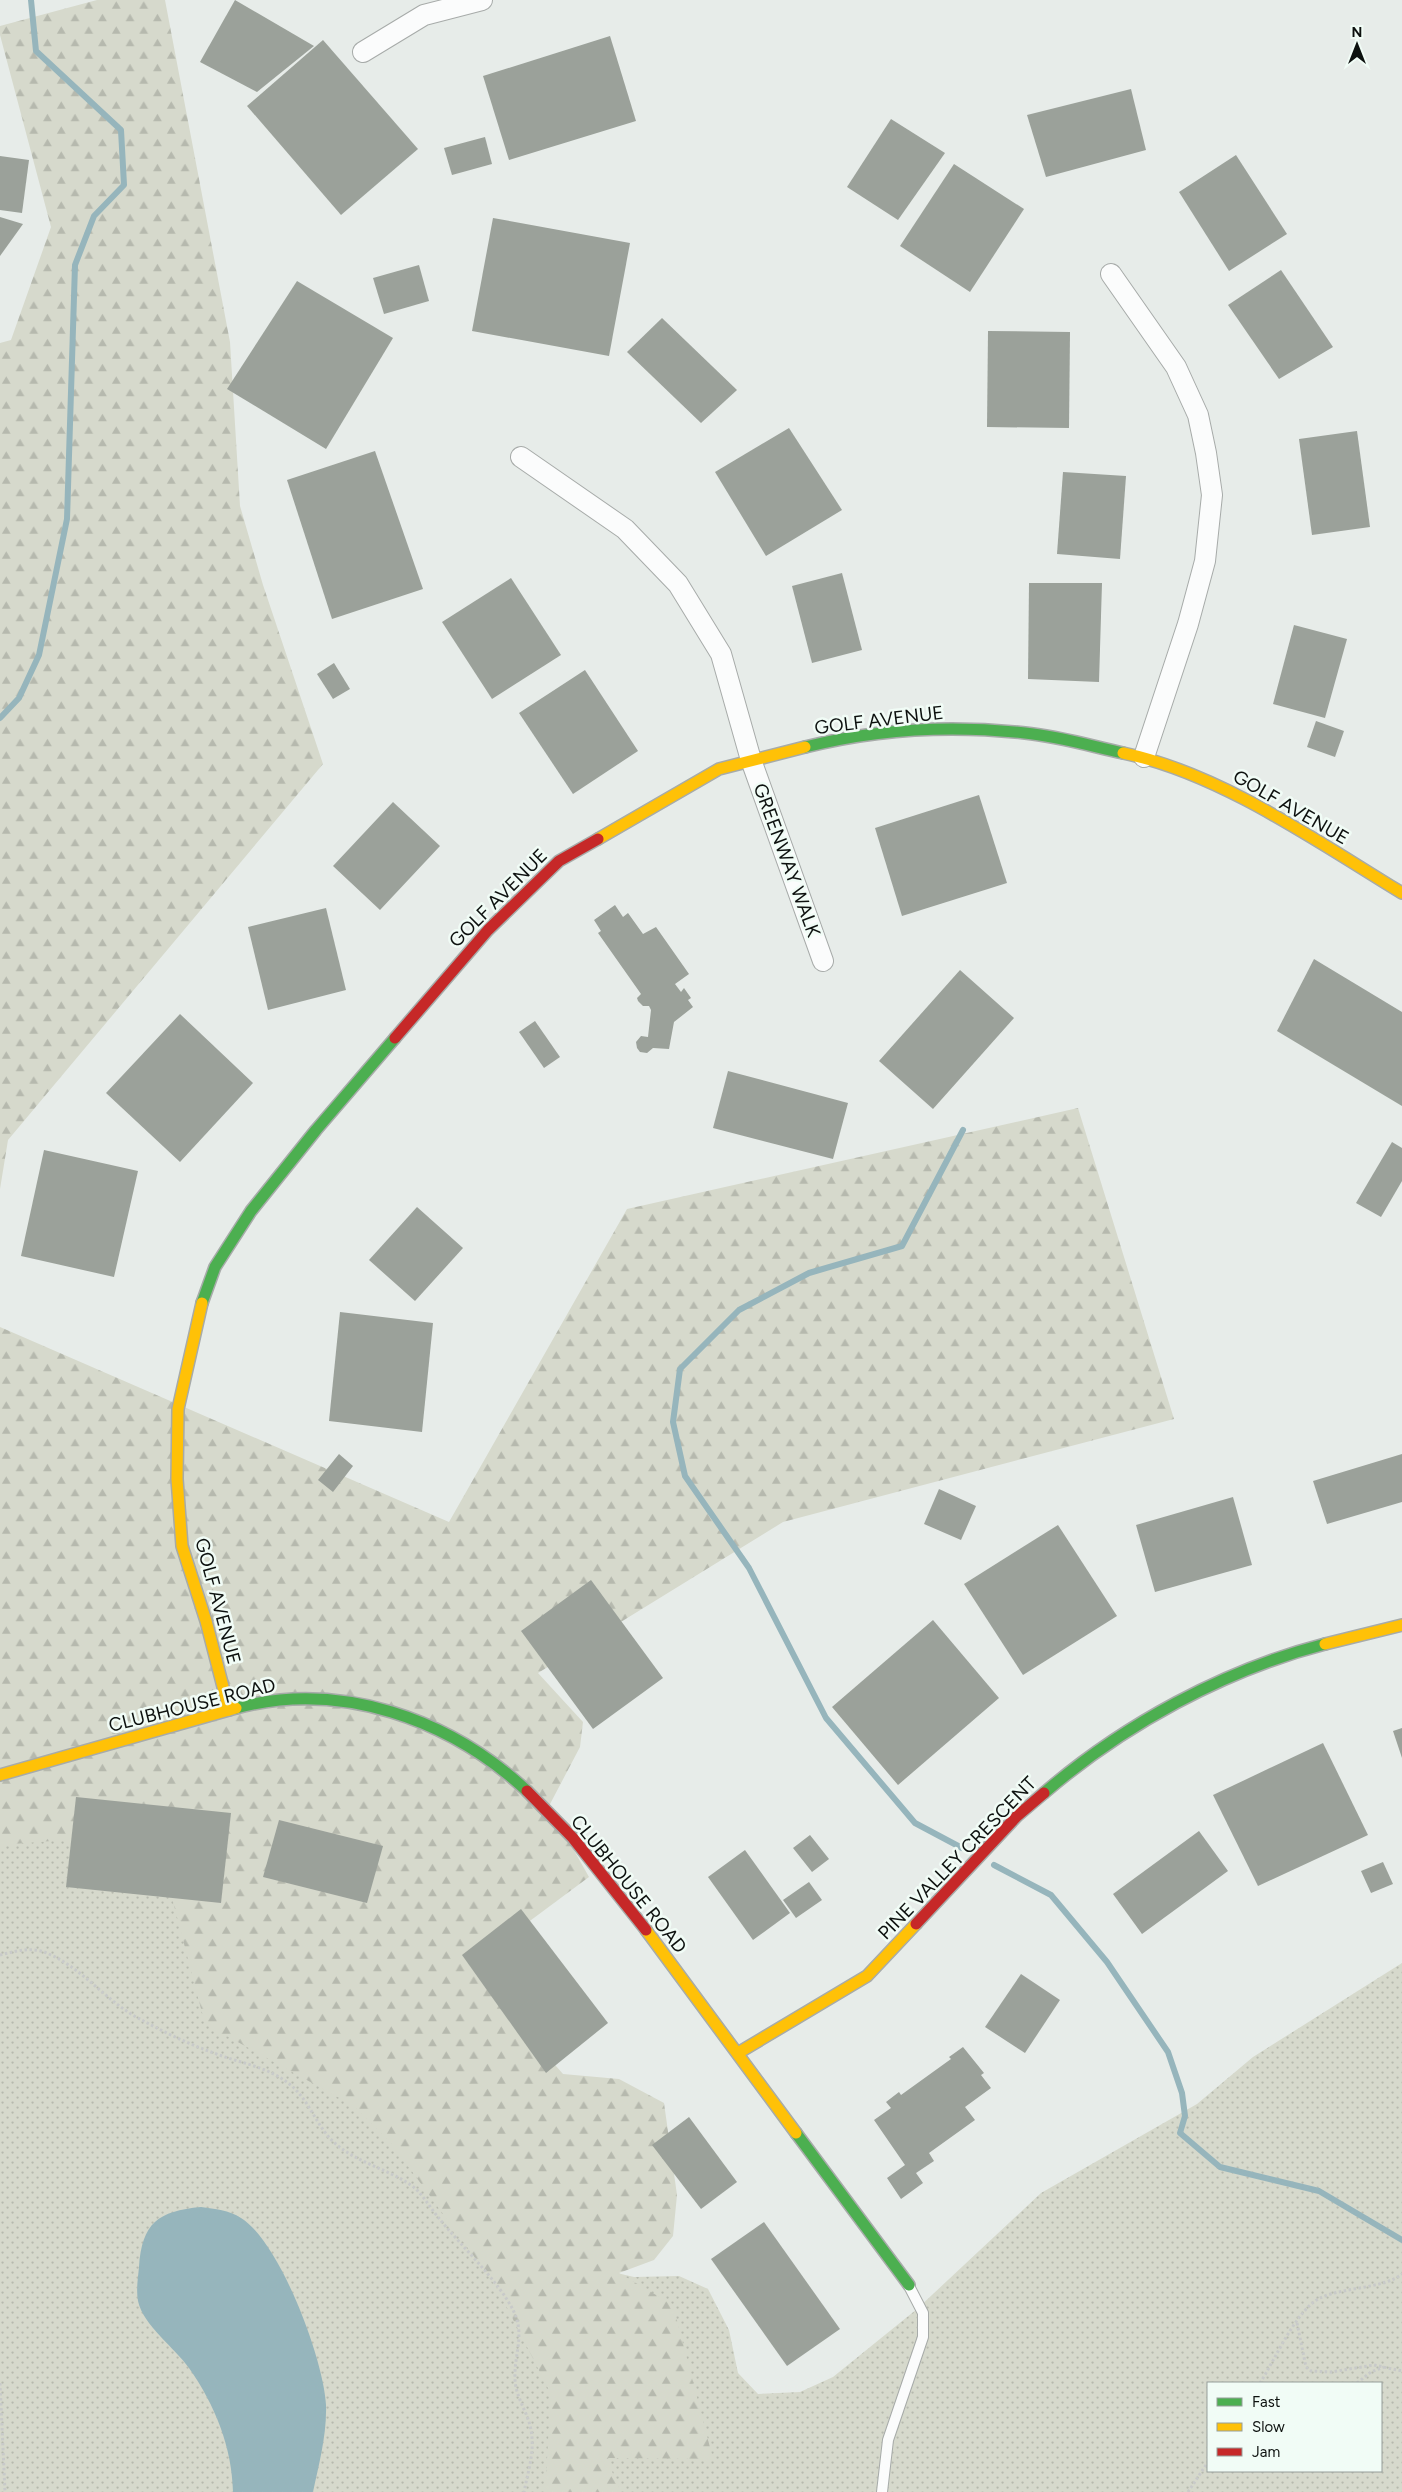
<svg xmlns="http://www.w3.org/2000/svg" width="1402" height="2492" viewBox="0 0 1402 2492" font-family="Figtree,sans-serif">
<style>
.grass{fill:url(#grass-dots);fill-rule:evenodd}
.forest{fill:url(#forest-firs)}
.water{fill:#96b5bc}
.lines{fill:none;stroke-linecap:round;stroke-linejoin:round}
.stream{stroke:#96b5bc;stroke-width:6}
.building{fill:#9ba19a}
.lane-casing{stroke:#a7aba9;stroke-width:12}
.street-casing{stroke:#a7aba9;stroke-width:22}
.fast-casing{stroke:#a7aba9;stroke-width:14}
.slow-casing{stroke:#a7aba9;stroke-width:14}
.jam-casing{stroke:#a7aba9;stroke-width:14}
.path{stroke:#c8cac9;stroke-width:3;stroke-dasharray:2.5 2.5;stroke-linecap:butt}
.lane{stroke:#fbfcfc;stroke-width:10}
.street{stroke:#fbfcfc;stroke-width:20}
.fast{stroke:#4caf50;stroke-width:11}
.slow{stroke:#ffc107;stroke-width:11}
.jam{stroke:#c62828;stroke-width:11}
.labels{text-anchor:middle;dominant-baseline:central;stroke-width:5;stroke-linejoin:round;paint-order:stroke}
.street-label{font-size:19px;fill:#0d110f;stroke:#f1fcf6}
</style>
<defs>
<pattern id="grass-dots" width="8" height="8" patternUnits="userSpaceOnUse" patternTransform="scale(1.25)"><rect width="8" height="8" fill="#d6d9cc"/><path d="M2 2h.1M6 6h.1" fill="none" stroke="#b6b9ae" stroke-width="1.8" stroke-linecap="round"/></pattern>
<pattern id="forest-firs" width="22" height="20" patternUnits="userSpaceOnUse" patternTransform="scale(1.25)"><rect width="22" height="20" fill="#d6d9cc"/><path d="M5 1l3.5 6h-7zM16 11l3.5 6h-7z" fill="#b6b9ae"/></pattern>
</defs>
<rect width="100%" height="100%" fill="#e7ece9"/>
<!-- grass -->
<path class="grass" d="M108 1798 604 2270 634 2277 679 2276 708 2289 729 2330 738 2373 758 2394 800 2392 833 2377 917 2309 1041 2193 1197 2104 1253 2057 1402 1963V2492H0V1820ZM1208 2383H1381V2471H1208Z"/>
<!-- forest -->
<g class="forest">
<polygon points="97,0 165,0 230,342 240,506 263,585 323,764 8,1140 0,1189 0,343 11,340 51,227 0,35 0,26"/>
<polygon points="1078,1108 1174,1419 783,1522 538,1673 583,1722 580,1747 549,1806 589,1877 515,1932 528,2034 563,2074 619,2079 664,2103 677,2195 673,2236 654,2260 619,2273 673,2305 713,2459 606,2458 621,2492 545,2492 551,2394 497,2288 392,2144 354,2106 205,2024 155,1833 0,1845 0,1327 449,1522 627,1209"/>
</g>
<!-- water -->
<path class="water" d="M201 2207C215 2209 229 2210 241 2218 280 2242 324 2360 326 2405 327 2434 319 2464 313 2492H233C232 2447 215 2405 189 2368 175 2348 143 2325 138 2301 136 2290 138 2278 139 2267 142 2223 158 2211 201 2207Z"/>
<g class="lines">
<!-- stream -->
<g class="stream">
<polyline points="0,718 19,698 39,655 67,519 75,265 94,216 124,185 121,130 36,51 31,0"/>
<polyline points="962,1848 915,1823 826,1718 749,1568 685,1476 673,1422 680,1369 739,1310 809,1273 902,1246 963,1130"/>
<polyline points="994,1865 1051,1895 1107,1962 1168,2052 1182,2093 1185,2116 1180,2133 1220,2167 1319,2191 1402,2240"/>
</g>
</g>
<!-- building -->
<g class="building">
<polygon points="235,0 314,46 257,92 200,62"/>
<polygon points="610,36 636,121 509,160 483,76"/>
<polygon points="323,40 418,149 341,215 247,106"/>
<polygon points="1131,89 1146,150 1046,177 1027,115"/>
<polygon points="891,119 945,153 898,220 847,187"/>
<polygon points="485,137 492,164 452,175 444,148"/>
<polygon points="1236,155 1287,234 1229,271 1179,192"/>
<polygon points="0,156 29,160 22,213 0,210"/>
<polygon points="954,164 1024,209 970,292 900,246"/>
<polygon points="0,217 23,224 0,256"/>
<polygon points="493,218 630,243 609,356 472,331"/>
<polygon points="419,265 429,301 384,314 373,278"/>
<polygon points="1281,270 1333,347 1279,379 1228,305"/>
<polygon points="297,281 393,338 326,449 227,389"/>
<polygon points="662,318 737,390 701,423 627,352"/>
<polygon points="988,331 1070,332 1069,428 987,427"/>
<polygon points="789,428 842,510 766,556 715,472"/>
<polygon points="1357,431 1370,527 1312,535 1299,439"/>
<polygon points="375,451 423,589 332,619 287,480"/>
<polygon points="1063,472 1126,476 1120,559 1057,554"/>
<polygon points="842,573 862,650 812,663 792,586"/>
<polygon points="511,578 561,655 492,699 442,622"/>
<polygon points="1029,583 1102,583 1099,682 1028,679"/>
<polygon points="1294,625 1347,639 1325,718 1273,704"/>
<polygon points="334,663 350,689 333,699 317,674"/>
<polygon points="585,670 638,751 573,794 519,713"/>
<polygon points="1316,721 1344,731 1335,757 1307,747"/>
<polygon points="979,795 1007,883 902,916 875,828"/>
<polygon points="393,802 440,846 380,910 333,866"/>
<polygon points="615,905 623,917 628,913 643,934 656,927 689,974 675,984 681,992 684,988 691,998 688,1000 693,1007 674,1022 669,1049 653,1048 647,1053 640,1052 637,1048 636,1042 641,1036 648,1037 651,1010 649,1006 643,1006 638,1001 637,998 641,994 598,933 601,931 594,920"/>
<polygon points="326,908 346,990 268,1010 248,927"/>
<polygon points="1314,959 1402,1012 1402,1106 1277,1031"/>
<polygon points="960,970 1014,1018 933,1109 879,1061"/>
<polygon points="180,1014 253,1083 180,1162 106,1093"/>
<polygon points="535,1021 560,1057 544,1068 519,1032"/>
<polygon points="728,1071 848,1103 833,1159 713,1128"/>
<polygon points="1392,1142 1402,1148 1402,1181 1381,1217 1356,1203"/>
<polygon points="44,1150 138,1171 114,1277 21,1256"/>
<polygon points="417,1207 463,1248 415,1301 369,1260"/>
<polygon points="340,1312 433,1323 422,1432 329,1421"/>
<polygon points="339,1454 353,1466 333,1492 318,1480"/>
<polygon points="1402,1454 1402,1502 1327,1524 1313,1481"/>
<polygon points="939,1489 976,1506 961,1540 924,1524"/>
<polygon points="1233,1497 1252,1565 1155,1592 1136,1525"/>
<polygon points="1058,1525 1117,1616 1023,1675 964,1584"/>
<polygon points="591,1580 663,1678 593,1729 521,1631"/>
<polygon points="933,1620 999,1698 898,1785 832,1707"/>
<polygon points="1402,1728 1402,1758 1393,1731"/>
<polygon points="1323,1743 1368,1835 1258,1886 1213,1795"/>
<polygon points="76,1797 231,1813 221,1903 66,1887"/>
<polygon points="279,1820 383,1846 367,1903 263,1877"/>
<polygon points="1199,1831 1228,1871 1142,1934 1113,1894"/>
<polygon points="810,1835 829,1859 812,1872 793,1848"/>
<polygon points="745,1850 790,1913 753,1940 708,1877"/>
<polygon points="1383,1862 1393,1884 1371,1893 1361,1871"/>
<polygon points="809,1882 822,1900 796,1918 783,1900"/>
<polygon points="521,1909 608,2023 546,2073 462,1955"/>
<polygon points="1021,1974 1060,2000 1025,2053 985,2027"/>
<polygon points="963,2047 984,2073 981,2075 991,2088 965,2107 975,2120 929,2153 934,2161 916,2173 923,2183 901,2199 887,2178 905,2165 874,2120 891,2108 886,2102 899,2092 901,2095 951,2059 949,2057"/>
<polygon points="689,2117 737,2182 701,2209 652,2145"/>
<polygon points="764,2222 840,2329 787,2366 711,2259"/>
</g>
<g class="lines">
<!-- lane casing -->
<g class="lane-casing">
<polyline id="lane" points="882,2492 888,2440 923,2337 923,2313 909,2286"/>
</g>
<!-- street casing -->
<g class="street-casing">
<g id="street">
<polyline points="363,52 424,15 482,0"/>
<polyline points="1111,274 1176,367 1198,415 1206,453 1212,495 1205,561 1188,624 1144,757"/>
<polyline points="521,457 625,529 678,584 721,654 751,760 823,961"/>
</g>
</g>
<!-- fast casing -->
<g class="fast-casing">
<g id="fast">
<path d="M805 747C876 729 953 725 1025 733 1058 736 1091 746 1123 753"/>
<polyline points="202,1303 215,1267 251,1211 316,1130 395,1038"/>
<path d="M236 1708C340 1680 450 1719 527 1791"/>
<path d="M1044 1793C1123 1725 1224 1670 1325 1644"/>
<polyline points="796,2133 909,2285"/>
</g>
</g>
<!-- slow casing -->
<g class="slow-casing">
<g id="slow">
<path d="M1123 753C1220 773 1318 842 1402 893"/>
<polyline points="598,839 719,769 805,747"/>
<polyline points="202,1303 178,1409 177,1479 182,1546 206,1621 229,1710"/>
<polyline points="1325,1644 1402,1625"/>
<polyline points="0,1775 236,1708"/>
<polyline points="646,1930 796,2133"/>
<polyline points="738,2053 867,1976 916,1924"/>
</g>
</g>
<!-- jam casing -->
<g class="jam-casing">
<g id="jam">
<polyline points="395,1038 488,930 559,861 598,839"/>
<polyline points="527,1791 573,1838 646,1930"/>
<polyline points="916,1924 1017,1816 1044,1793"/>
</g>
</g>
<!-- path -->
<g class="path">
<path d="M0 1955C16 1951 33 1946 49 1954 83 1969 105 2000 138 2018 162 2031 188 2044 214 2053 239 2063 266 2066 288 2083 310 2099 316 2128 337 2145 359 2163 387 2169 411 2185 423 2194 428 2205 438 2217 459 2244 500 2282 514 2312 525 2335 514 2355 515 2378 515 2397 528 2412 531 2430 535 2452 528 2471 524 2492"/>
<polyline points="1297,2323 1306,2367 1311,2371 1331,2372 1374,2365 1402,2371"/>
<polyline points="0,2383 5,2492"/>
<path d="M1260 2383C1275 2360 1296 2310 1320 2298 1343 2287 1383 2289 1402 2274"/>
<polyline points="1357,2383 1371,2372 1384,2367"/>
<polyline points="1188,2492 1208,2462"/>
</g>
<!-- lane -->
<use href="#lane" class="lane"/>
<!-- street -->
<use href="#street" class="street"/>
<!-- fast -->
<use href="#fast" class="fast"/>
<!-- slow -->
<use href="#slow" class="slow"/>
<!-- jam -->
<use href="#jam" class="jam"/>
</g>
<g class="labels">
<!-- street labels -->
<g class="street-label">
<text transform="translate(879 720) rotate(-7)">GOLF AVENUE</text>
<text transform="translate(1291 807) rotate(30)">GOLF AVENUE</text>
<text transform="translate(787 860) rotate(70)">GREENWAY WALK</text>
<text transform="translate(498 898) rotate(-45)">GOLF AVENUE</text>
<text transform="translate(218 1601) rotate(75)">GOLF AVENUE</text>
<text transform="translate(192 1705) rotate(-14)">CLUBHOUSE ROAD</text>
<text transform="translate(957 1858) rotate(-46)">PINE VALLEY CRESCENT</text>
<text transform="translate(629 1884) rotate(51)">CLUBHOUSE ROAD</text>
</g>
</g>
<!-- legend -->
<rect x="1207" y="2382" width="175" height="90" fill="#f1fcf6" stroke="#969e9a"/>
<rect x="1217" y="2398" width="25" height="8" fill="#4caf50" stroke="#969e9a"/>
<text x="1252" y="2407" font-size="15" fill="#0d110f">Fast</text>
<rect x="1217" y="2423" width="25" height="8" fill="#ffc107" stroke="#969e9a"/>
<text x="1252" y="2432" font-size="15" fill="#0d110f">Slow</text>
<rect x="1217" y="2448" width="25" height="8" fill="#c62828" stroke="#969e9a"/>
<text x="1252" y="2457" font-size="15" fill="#0d110f">Jam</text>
<!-- north arrow -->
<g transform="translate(1357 45)" stroke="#f1fcf6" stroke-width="4" paint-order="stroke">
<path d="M0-4L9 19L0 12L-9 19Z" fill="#0d110f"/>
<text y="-8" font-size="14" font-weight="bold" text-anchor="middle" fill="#0d110f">N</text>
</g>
</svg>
